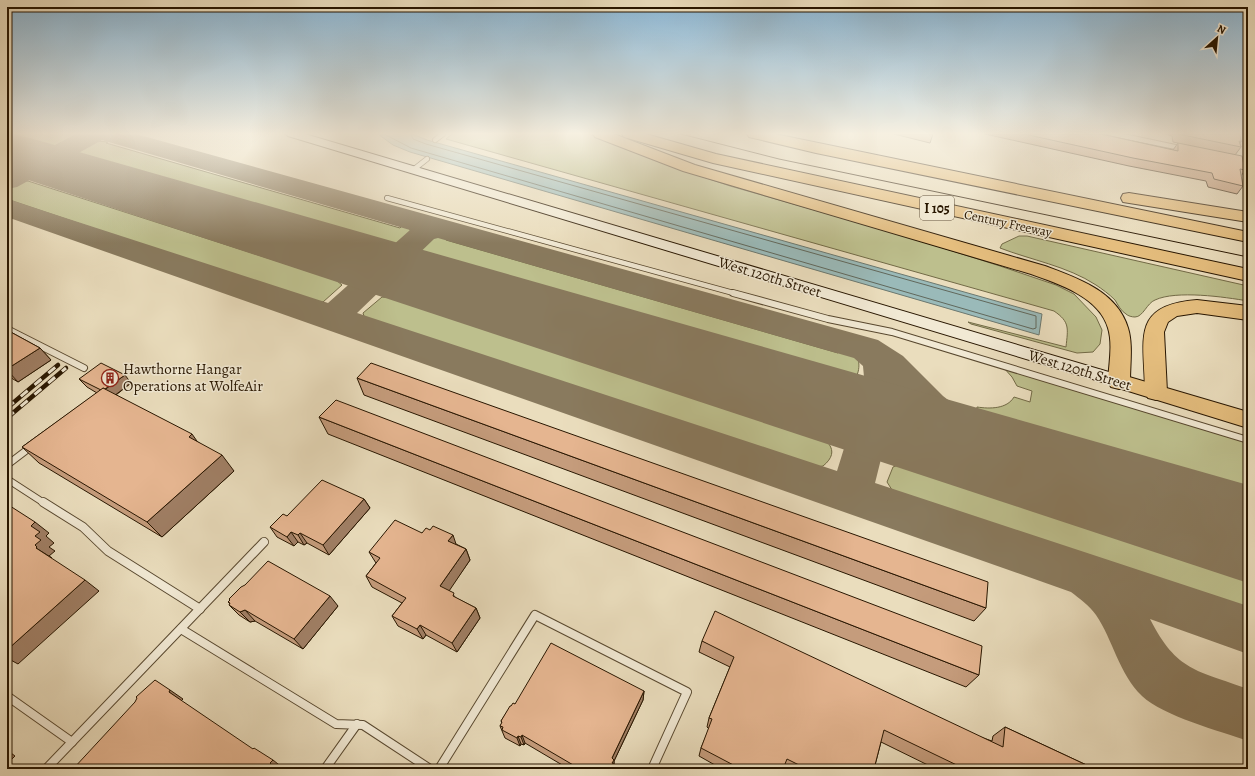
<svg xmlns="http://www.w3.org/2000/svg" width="1255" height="776" viewBox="0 0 1255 776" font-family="Alegreya,serif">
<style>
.green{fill:#bdbf8d;stroke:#726a46}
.water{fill:#9abab9;stroke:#6c786f}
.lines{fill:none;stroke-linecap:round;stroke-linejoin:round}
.shore{stroke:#61685c;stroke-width:1}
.taxiway{fill:#897a5e;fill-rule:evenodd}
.runway{fill:#897a5e;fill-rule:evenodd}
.lane-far2-casing{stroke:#58482f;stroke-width:6}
.lane-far1-casing{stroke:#58482f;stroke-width:8}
.lane-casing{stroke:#58482f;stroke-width:10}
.street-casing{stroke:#58482f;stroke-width:2}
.secondary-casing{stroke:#281600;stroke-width:2}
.primary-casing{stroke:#281600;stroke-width:2}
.highway-casing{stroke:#281600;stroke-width:2}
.lane-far2{stroke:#f1e9d4;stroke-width:4.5}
.lane-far1{stroke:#f1e9d4;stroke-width:6}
.lane{stroke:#f1e9d4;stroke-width:8}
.street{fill:#f1e9d4;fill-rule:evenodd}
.secondary{fill:#f1e9d4;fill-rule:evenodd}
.primary{fill:#e5be7e;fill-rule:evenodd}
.highway{fill:#e5be7e;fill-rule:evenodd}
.tram{stroke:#281600;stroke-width:1}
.rail-casing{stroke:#281600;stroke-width:4.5}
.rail{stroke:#f1e9d4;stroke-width:3;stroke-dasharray:9;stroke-linecap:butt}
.wall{fill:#c59c7c;stroke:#281600}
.shaded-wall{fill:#a07f65;stroke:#281600}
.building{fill:#e5b590;stroke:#281600}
.labels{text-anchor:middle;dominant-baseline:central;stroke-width:3;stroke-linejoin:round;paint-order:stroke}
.far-street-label{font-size:13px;fill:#281600;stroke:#f1e9d4}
.shield{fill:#f1e9d4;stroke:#645540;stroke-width:1}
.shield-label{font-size:14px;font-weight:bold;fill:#281600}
.street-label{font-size:15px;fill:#281600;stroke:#f1e9d4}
.poi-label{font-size:15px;fill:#281600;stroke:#f1e9d4;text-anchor:start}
</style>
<rect width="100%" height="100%" fill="#eaddbd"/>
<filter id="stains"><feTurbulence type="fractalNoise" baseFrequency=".005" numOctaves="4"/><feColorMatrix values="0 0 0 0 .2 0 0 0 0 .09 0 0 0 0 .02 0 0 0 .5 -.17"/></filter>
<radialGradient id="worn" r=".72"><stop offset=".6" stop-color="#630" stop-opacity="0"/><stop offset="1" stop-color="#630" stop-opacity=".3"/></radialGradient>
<!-- green -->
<g class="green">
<polygon points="12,134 80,134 81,137 65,147 51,150 49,149 53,146"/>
<path d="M452 134H589L671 166 730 186 902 235 1000 266 1056 285 1074 294 1096 317 1102 330 1100 344 1093 352 1077 353 971 324 968 322 1066 347C1068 328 1070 322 1054 311L446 139Z"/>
<path d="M98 141 108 142 106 143 400 228 402 226 410 229 411 234C404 242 396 251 384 249L387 245 79 154 73 155 75 150Z"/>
<polygon points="18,181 28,181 336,280 342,285 323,302 311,302 7,199 7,187"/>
<path d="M1019 236H1027L1248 286V301C1225 297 1176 290 1155 300 1147 303 1143 317 1135 317 1132 317 1128 316 1126 314 1121 311 1118 305 1115 300 1109 294 1102 289 1096 285 1067 266 1031 260 1000 248L1002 244Z"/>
<path d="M434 237 448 238 446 240 838 353 840 350 849 353 857 357C862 366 857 384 845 386 840 386 834 383 829 382L831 377 423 256 419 260 416 258 413 253C418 245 426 240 434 237Z"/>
<path d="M382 297 393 298 808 431C825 437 843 450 823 466L811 468 804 466 365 319 363 313Z"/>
<path d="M1003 367 1248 443V500L975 419 977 407C990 409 1007 409 1014 397L1030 402 1032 391 1017 386 1012 377Z"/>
<polygon points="903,463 915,465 1248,572 1248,616 903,499 894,493 887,482 893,467"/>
</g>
<!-- water -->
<polygon class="water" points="378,134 412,134 427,140 1042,314 1039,335 410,152 393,145"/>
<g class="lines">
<!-- shore -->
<polyline class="shore" points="384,134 411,148 1033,329 1036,328 1036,316 426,144 413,139 411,134"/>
<!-- taxiway -->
<path class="taxiway" d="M76 134H136L878 340 903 356 943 396 965 413 999 434 1036 452 1042 464 1036 476 1022 481 1008 476 960 450 927 426 930 430 924 441 910 445 888 444 884 447 875 483 1248 606V654L1150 619C1177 672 1197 670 1248 689V741C1220 731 1163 716 1142 696 1119 674 1113 640 1096 615 1089 605 1080 599 1071 592L7 217V199L328 303 410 230 102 140 17 187 7 189V170ZM438 238 854 358 863 366 864 377C849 394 834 384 816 387 812 388 808 390 804 391L798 401 804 411 833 424 846 435V442L837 471 357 313 434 239ZM894 391 918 417C904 413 889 412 875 417L868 410C879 406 888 401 894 391Z"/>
<!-- runway -->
<polygon class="runway" points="7,134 30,138 1248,485 1248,583 7,173"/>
<!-- lane-far2 casing -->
<g class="lane-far2-casing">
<g id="lane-far2">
<polyline points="435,140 443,134"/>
<polyline points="413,170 427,159"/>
<polyline points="387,198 737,294"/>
</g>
</g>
<!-- lane-far1 casing -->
<g class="lane-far1-casing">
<g id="lane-far1">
<polyline points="733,293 828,319 892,332 1248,440"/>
<polyline points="7,329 84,368"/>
<polyline points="7,465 32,446"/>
<polyline points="7,479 44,503"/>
</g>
</g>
<!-- lane casing -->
<g class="lane-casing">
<g id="lane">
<polyline points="43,502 83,527 108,551 200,609"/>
<polyline points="181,629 336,724 363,725 430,769"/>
<polyline points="7,696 72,742"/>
<polyline points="46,769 264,542"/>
<polyline points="325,769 357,724"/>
<polyline points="439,769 535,615 687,692 652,769"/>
</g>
</g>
<!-- street casing -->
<g class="street-casing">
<g id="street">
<polygon points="1107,134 1124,134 1190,148 1194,150 1190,152 1111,136"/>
<polygon points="1228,155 1248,159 1248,165 1225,160 1224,158"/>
</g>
</g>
<!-- secondary casing -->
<g class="secondary-casing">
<polygon id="secondary" points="286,134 305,134 1119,375 1125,377 1127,381 1125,385 1119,387 288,136"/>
</g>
<!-- primary casing -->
<g class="primary-casing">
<polygon id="primary" points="1119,374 1248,412 1248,428 1112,386 1110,381 1112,376"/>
</g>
<!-- highway casing -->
<g class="highway-casing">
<g id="highway">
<path d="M593 134H614L695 165 1045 266C1077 278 1117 291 1128 328 1133 344 1130 364 1130 381L1127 387 1119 389 1111 387 1108 381C1109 364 1113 344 1108 328 1099 297 1059 284 1031 274L683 171 595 137Z"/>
<polygon points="622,134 646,134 716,154 1248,269 1248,281 713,163 624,137"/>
<polygon points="747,134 775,134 1248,232 1248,242 816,153 749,137"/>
<polygon points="1129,193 1248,212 1248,222 1123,202 1121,198 1123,194"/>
<path d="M1197 300 1248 306V320L1197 313 1177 316 1168 322 1164 332 1167 392 1164 398 1156 400 1148 398 1145 392C1145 341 1129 305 1197 300Z"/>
</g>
</g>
<!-- lane-far2 -->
<use href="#lane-far2" class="lane-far2"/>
<!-- lane-far1 -->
<use href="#lane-far1" class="lane-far1"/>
<!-- lane -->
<use href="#lane" class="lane"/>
<!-- street -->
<use href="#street" class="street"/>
<!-- secondary -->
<use href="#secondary" class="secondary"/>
<!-- primary -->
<use href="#primary" class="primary"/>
<!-- highway -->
<use href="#highway" class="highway"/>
<!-- tram -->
<polyline class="tram" points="681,134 779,159 1248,257"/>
<!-- rail casing -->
<g class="rail-casing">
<g id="rail">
<polyline points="7,408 58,365"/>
<polyline points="7,418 66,368"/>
</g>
</g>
<!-- rail -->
<use href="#rail" class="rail"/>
</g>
<!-- wall -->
<g class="wall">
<polygon points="894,134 933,134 930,143"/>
<polygon points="985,134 1101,134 1173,150 1178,143 1173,142 1172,136 1165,134 1240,134 1241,142 1240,143 1241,147 1235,155 1245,170 1241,176 1243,186 1237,194 1208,187 1206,181 1129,166"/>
<polygon points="7,330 40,348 51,360 18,382 8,376 7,377"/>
<polygon points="357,378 986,608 974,621 364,395"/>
<polygon points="79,379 131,383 116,395 198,442 234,471 162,537 39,463 22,447 97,393 87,387"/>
<polygon points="319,417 979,675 966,687 328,434"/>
<polygon points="364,499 370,508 329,555 307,543 304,545 298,542 294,546 277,537 270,527 287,516"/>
<polygon points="422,533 456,544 466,549 470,560 449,590 456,598 476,608 480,618 457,652 426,635 423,639 398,626 392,616 402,603 372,587 366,576 376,563 369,552"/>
<polygon points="228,602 338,606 303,649 255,621 250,622 239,615 229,605 230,604"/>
<polygon points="702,641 992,741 993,736 1005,727 1095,769 936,769 881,742 874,769 785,769 784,768 783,769 722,769 699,756 701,748 709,729 707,727 709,718 730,667 699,652"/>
<polygon points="644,691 643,700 614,761 614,769 569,769 525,743 524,745 521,744 520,746 505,738 500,726 502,723 501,721 511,706 515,704"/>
</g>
<!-- shaded-wall -->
<g class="shaded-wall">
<polygon points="40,348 51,360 18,382 7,370 7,369"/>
<polygon points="125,375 131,383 110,399 103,391"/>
<polygon points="192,434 204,451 189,437"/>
<polygon points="222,455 234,471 162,537 147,522"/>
<polygon points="364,499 370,508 329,555 323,545"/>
<polygon points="35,522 49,533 46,536 54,543 49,547 55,551 49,556 52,558 36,548 35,545 35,536 31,526"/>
<polygon points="291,532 298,542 294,546 287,537"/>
<polygon points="300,533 307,543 304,545 298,535"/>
<polygon points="453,535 457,547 448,541"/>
<polygon points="466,549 470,560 445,597 440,586"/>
<polygon points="85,580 99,591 18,664 7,658 7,650"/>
<polygon points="330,596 338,606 303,649 294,639"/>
<polygon points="476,608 480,618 457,652 452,643"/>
<polygon points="245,610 255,621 250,622 240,612"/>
<polygon points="420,625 426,635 423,639 417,629"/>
<polygon points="170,690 183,699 181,701 169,692"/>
<polygon points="644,691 643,700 614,761 614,769 612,769 612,758"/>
<polygon points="522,735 525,743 524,745 521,737"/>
<polygon points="518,736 521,744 520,746 517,738"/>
<polygon points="7,750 15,756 7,764"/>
<polygon points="273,760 283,768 282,769 268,769 270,763"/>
</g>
<!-- building -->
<g class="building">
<polygon points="1024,134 1101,134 1178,151 1178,143 1242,156 1245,170 1240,169 1243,186 1214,179 1212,173 1133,158"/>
<polygon points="1178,134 1240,134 1241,142 1239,141 1241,147"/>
<polygon points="7,330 40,348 7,369"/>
<polygon points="101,363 125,375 105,389 103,388 101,390 79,379"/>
<polygon points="371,363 988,582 986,608 357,378"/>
<polygon points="103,388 192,434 189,437 222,455 147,522 22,447"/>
<polygon points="336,400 982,646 979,675 319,417"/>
<polygon points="322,480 364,499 323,545 300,533 298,535 291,532 287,537 270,527 283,514 287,516"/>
<polygon points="7,504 35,522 31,526 40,532 35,536 41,540 35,545 37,547 36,548 85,580 7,650"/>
<polygon points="395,520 422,533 426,528 430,530 433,526 453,535 448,541 466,549 440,586 454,593 453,596 476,608 452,643 420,625 417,629 392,616 406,598 366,576 380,558 369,552"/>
<polygon points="268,561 330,596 294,639 245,610 240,612 229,605 230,603 228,602 230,600 229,599 241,587 245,585"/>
<polygon points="715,611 1003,747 1005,727 1095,769 965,769 884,730 874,769 807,769 787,759 783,769 741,769 701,748 712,719 709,718 734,657 702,641"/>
<polygon points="551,643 644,691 612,758 614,760 612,763 614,764 612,769 580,769 522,735 521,737 518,736 517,738 502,730 503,727 500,726 502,722 501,721 510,706 511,706 513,703 515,704"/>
<polygon points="155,680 170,690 169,692 253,749 254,748 273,760 270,763 271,764 268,769 73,769 135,702 137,698 136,697"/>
</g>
<!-- sky -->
<linearGradient id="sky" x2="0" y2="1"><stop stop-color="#89b6d5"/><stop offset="0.55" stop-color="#f6f0e1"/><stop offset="1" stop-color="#f6f0e1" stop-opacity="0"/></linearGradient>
<rect width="1255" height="243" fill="url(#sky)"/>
<!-- icons -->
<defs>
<g id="building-ring" transform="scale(0.9)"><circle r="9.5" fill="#f1e9d4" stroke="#8f2418" stroke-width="1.5"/><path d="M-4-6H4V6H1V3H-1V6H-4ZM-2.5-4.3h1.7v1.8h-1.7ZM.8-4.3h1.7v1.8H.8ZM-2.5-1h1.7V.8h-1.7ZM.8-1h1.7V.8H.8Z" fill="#8f2418"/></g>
</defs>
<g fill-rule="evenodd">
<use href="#building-ring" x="110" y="378"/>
</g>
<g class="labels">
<!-- far-street labels -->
<g class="far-street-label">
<text transform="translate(1008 223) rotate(12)">Century Freeway</text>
</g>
<!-- shield labels -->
<rect class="shield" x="920" y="196" width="34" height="24" rx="3"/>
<g class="shield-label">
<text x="937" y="208">I 105</text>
</g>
<!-- street labels -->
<g class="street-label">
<text transform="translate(770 277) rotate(17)">West 120th Street</text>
<text transform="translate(1080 370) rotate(17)">West 120th Street</text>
</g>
<!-- poi labels -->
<g class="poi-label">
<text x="123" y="369">Hawthorne Hangar<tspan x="123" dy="17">Operations at WolfeAir</tspan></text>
</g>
</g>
<!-- margin -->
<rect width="1255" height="776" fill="none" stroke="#eaddbd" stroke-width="24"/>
<rect x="8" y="8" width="1239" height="760" fill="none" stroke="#281600" stroke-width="2"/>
<rect x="12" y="12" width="1231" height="752" fill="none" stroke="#281600"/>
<!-- north arrow -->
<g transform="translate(1217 38) rotate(27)" stroke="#f1e9d4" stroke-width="3" paint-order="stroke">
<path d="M0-3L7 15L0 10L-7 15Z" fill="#281600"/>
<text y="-6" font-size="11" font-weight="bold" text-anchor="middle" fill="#281600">N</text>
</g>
<rect width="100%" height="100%" filter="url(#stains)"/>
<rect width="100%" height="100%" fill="url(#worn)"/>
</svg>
